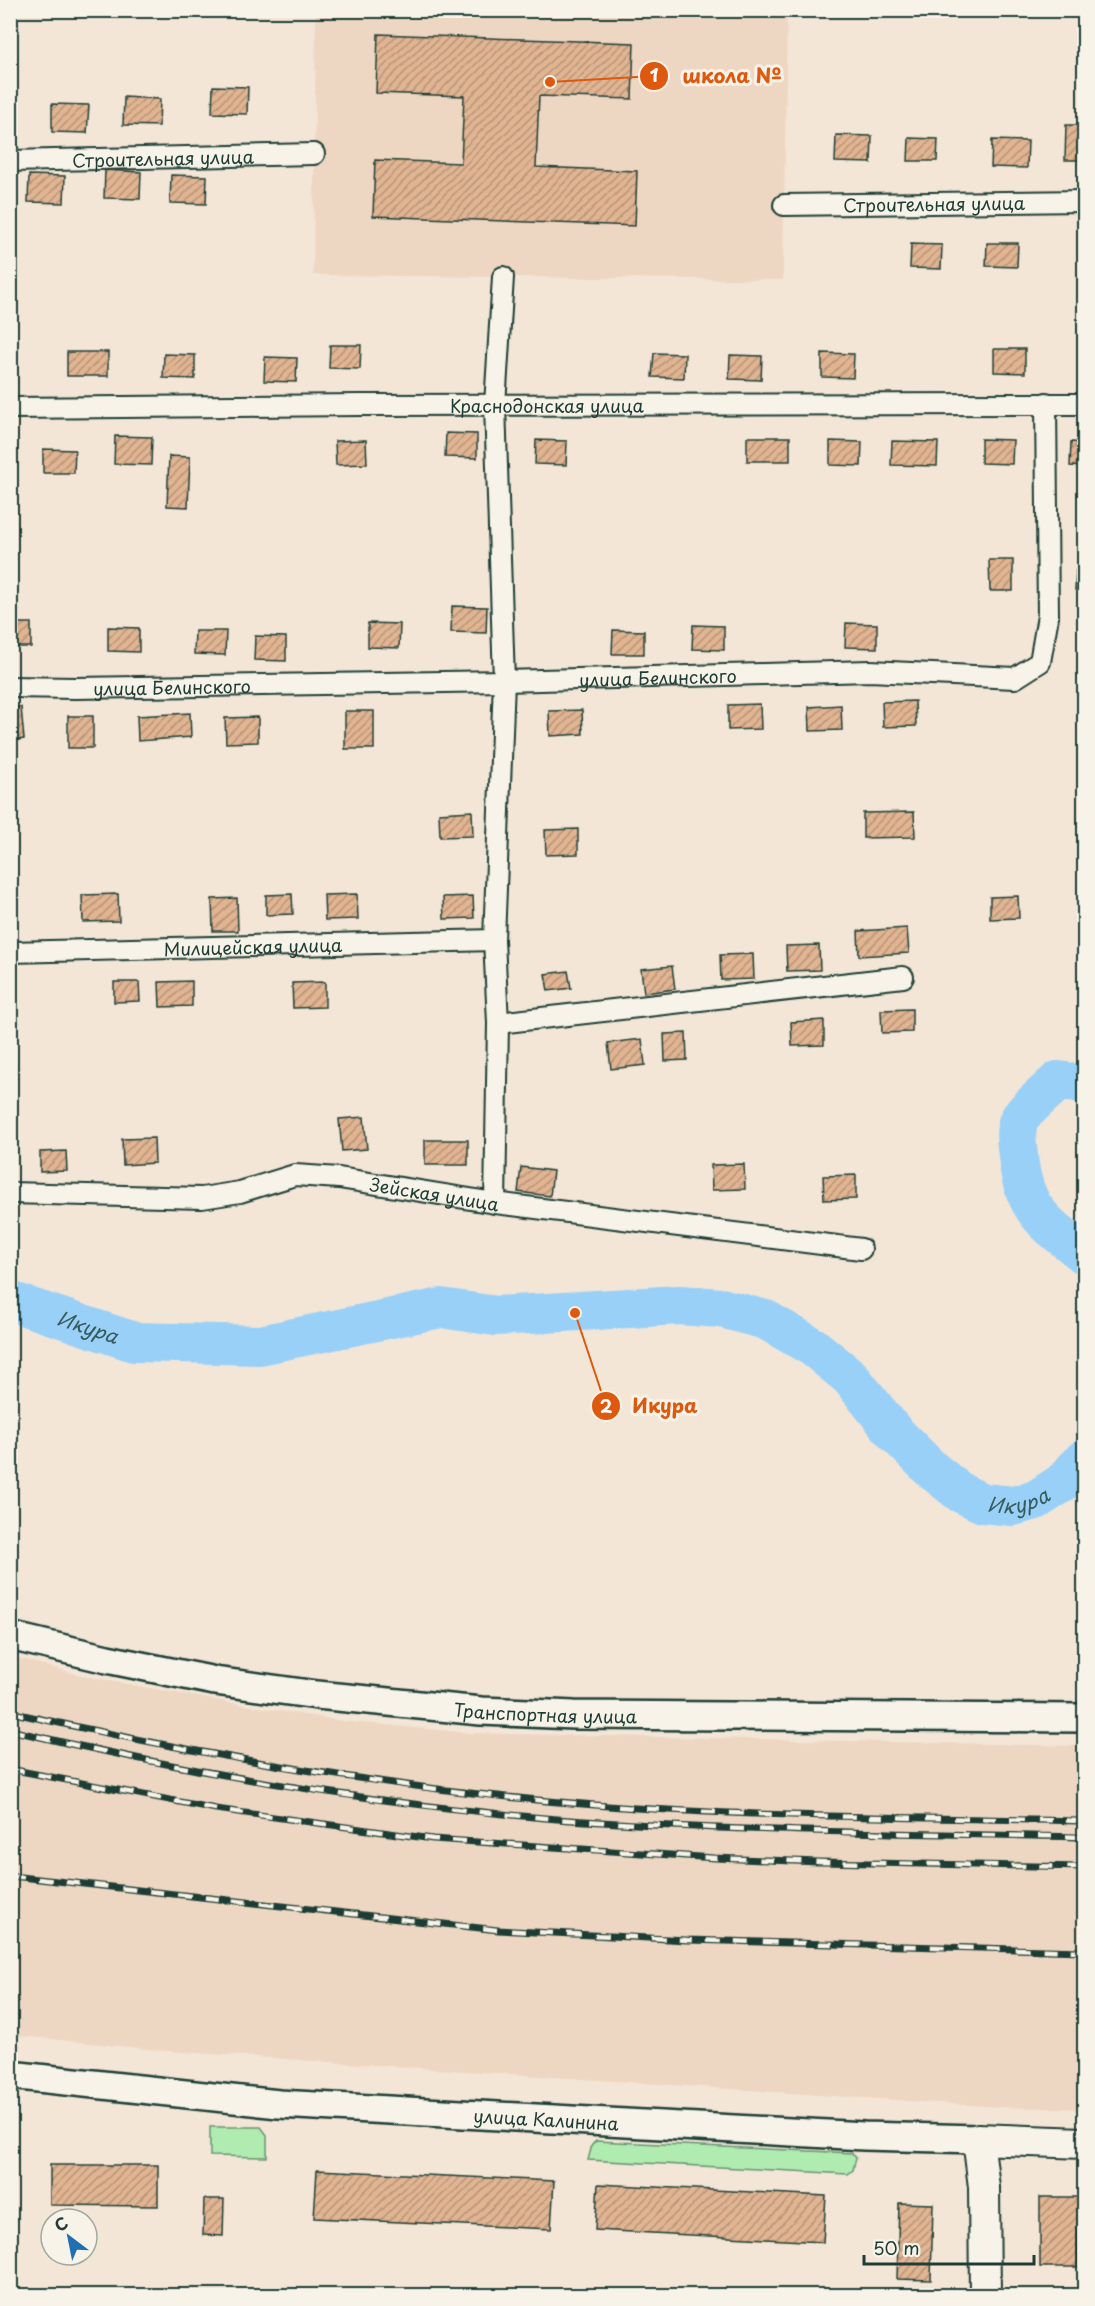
<svg xmlns="http://www.w3.org/2000/svg" width="1095" height="2306" viewBox="0 0 1095 2306" font-family="'Playpen Sans',sans-serif">
<style>
.built{fill:#eed7c2}
.grass{fill:#b0ebb0;stroke:#689472;stroke-width:1.5}
.lines{fill:none;stroke-linecap:round;stroke-linejoin:round}
.river{stroke:#98d0f8;stroke-width:40}
.building{fill:url(#building-hatch);stroke:#1f3d34;stroke-width:1.5}
.street-casing{stroke:#1f3d34;stroke-width:24}
.secondary-casing{stroke:#1f3d34;stroke-width:32}
.primary-casing{stroke:#1f3d34;stroke-width:34}
.street{stroke:#f7f3e8;stroke-width:20}
.secondary{stroke:#f7f3e8;stroke-width:27}
.primary{stroke:#f7f3e8;stroke-width:30}
.rail-casing{stroke:#1f3d34;stroke-width:7}
.rail{stroke:#f7f3e8;stroke-width:4.5;stroke-dasharray:14;stroke-linecap:butt}
.labels{text-anchor:middle;dominant-baseline:central;stroke-width:6;stroke-linejoin:round;paint-order:stroke}
.street-label{font-size:18px;fill:#1f3d34;stroke:#f7f3e8}
.water-label{font-size:20px;font-style:italic;fill:#375a5b;stroke:#f7f3e8}
.leader{fill:none;stroke:#de580e;stroke-width:2}
.callout-dot{fill:#de580e;stroke:#f7f3e8;stroke-width:2}
.mark-label{font-size:18px;text-anchor:middle;font-weight:bold;fill:#fff}
.callout-label{font-size:20px;text-anchor:middle;font-weight:bold;fill:#de580e;stroke:#f7f3e8;stroke-width:6;stroke-linejoin:round;paint-order:stroke}
</style>
<defs>
<pattern id="building-hatch" width="6" height="6" patternUnits="userSpaceOnUse" patternTransform="scale(1.5)"><rect width="6" height="6" fill="#e1b492"/><path d="M-1 1l2-2M0 6l6-6M5 7l2-2" fill="none" stroke="#b69478"/></pattern>
</defs>
<rect width="100%" height="100%" fill="#f3e6d7"/>
<filter id="ink" filterUnits="userSpaceOnUse"><feTurbulence type="fractalNoise" baseFrequency=".0167" numOctaves="2"/><feDisplacementMap in="SourceGraphic" scale="12" xChannelSelector="R" yChannelSelector="G"/><feConvolveMatrix kernelMatrix="1 2 1 2 8 2 1 2 1" color-interpolation-filters="sRGB"/></filter>
<g filter="url(#ink)">
<!-- built -->
<g class="built">
<polygon points="316,11 787,11 783,280 313,275"/>
<polygon points="11,1656 84,1676 227,1702 343,1721 471,1733 1084,1746 1084,2109 997,2107 167,2051 11,2035"/>
</g>
<!-- grass -->
<g class="grass">
<polygon points="210,2127 261,2127 267,2135 267,2157 210,2156"/>
<polygon points="596,2141 852,2153 856,2158 853,2170 848,2174 588,2160 592,2145"/>
</g>
<g class="lines">
<!-- river -->
<g class="river">
<path d="M1084 1084 1058 1081C1050 1089 1023 1111 1019 1120 1014 1131 1017 1145 1018 1156 1023 1210 1045 1223 1084 1254"/>
<path id="s1" d="M10 1301 134 1342 260 1345 441 1308 496 1316 679 1305 721 1308 766 1320 813 1347 850 1377 894 1432 932 1470 961 1493 983 1503 1013 1506 1036 1500 1062 1483 1084 1459"/>
</g>
</g>
<!-- building -->
<g class="building">
<polygon points="378,34 634,43 632,99 539,96 536,167 637,171 635,226 373,216 375,160 461,163 464,96 376,93"/>
<polygon points="213,86 248,87 247,114 212,113"/>
<polygon points="124,97 160,99 159,126 123,125"/>
<polygon points="52,104 89,105 87,133 52,132"/>
<polygon points="1066,125 1084,125 1084,160 1065,160"/>
<polygon points="836,135 872,136 871,163 835,162"/>
<polygon points="909,138 938,139 937,161 908,161"/>
<polygon points="992,140 1028,141 1027,168 991,167"/>
<polygon points="105,170 141,172 140,199 104,198"/>
<polygon points="29,175 65,176 64,203 28,202"/>
<polygon points="171,175 207,176 206,204 170,203"/>
<polygon points="1082,239 1084,239 1084,268 1081,268"/>
<polygon points="987,243 1018,243 1017,267 986,266"/>
<polygon points="911,244 942,245 941,269 910,268"/>
<polygon points="330,345 361,345 360,369 329,368"/>
<polygon points="994,349 1025,349 1025,373 994,372"/>
<rect x="67" y="352" width="41" height="24"/>
<polygon points="654,353 685,354 684,378 652,377"/>
<polygon points="822,353 854,354 853,378 822,377"/>
<polygon points="164,354 195,355 195,379 163,378"/>
<polygon points="730,355 762,356 761,380 729,379"/>
<polygon points="265,357 297,358 296,382 264,381"/>
<polygon points="446,433 477,434 477,458 445,457"/>
<polygon points="115,436 152,437 151,465 114,464"/>
<rect x="747" y="437" width="43" height="24"/>
<polygon points="981,439 1013,440 1012,464 981,463"/>
<polygon points="366,440 367,464 336,465 335,441"/>
<polygon points="536,440 567,441 566,465 535,464"/>
<polygon points="830,441 862,442 861,466 830,465"/>
<polygon points="892,441 938,442 937,466 891,465"/>
<polygon points="1071,442 1084,443 1084,467 1070,466"/>
<polygon points="43,449 75,450 74,473 43,473"/>
<polygon points="169,456 190,457 188,507 167,506"/>
<polygon points="989,560 1013,560 1013,591 990,591"/>
<polygon points="1076,570 1084,570 1084,590 1075,590"/>
<polygon points="452,606 487,607 486,633 451,632"/>
<rect x="10" y="623" width="21" height="24"/>
<polygon points="368,623 400,624 399,648 368,647"/>
<polygon points="846,623 877,624 877,648 845,647"/>
<polygon points="693,625 724,626 724,650 692,649"/>
<polygon points="108,627 139,628 139,652 108,651"/>
<polygon points="613,630 644,631 644,654 612,654"/>
<polygon points="195,631 226,631 225,655 194,654"/>
<polygon points="255,636 286,637 286,661 254,660"/>
<polygon points="915,701 916,726 883,727 882,702"/>
<polygon points="760,704 761,729 728,730 728,705"/>
<polygon points="841,705 842,730 810,731 809,707"/>
<polygon points="21,707 24,739 10,741 10,708"/>
<polygon points="582,710 583,734 550,736 549,711"/>
<rect x="345" y="711" width="29" height="38"/>
<polygon points="190,713 191,737 138,741 137,716"/>
<rect x="68" y="716" width="25" height="32"/>
<polygon points="258,717 258,742 226,743 225,718"/>
<polygon points="472,811 473,836 440,837 439,813"/>
<polygon points="914,812 915,837 863,838 863,813"/>
<polygon points="578,829 578,854 546,855 545,830"/>
<polygon points="118,894 119,921 83,922 82,895"/>
<polygon points="292,894 293,914 266,915 266,895"/>
<polygon points="357,894 358,919 325,920 324,895"/>
<polygon points="473,896 474,918 444,919 443,897"/>
<polygon points="1018,896 1019,918 990,919 990,897"/>
<polygon points="237,898 238,931 213,931 212,899"/>
<polygon points="907,928 909,953 859,956 858,931"/>
<polygon points="819,945 820,970 787,971 786,946"/>
<polygon points="753,954 754,979 721,980 720,955"/>
<polygon points="672,966 675,989 644,993 641,969"/>
<polygon points="568,971 571,988 548,991 545,974"/>
<polygon points="192,981 192,1006 160,1007 159,982"/>
<polygon points="114,982 139,982 140,1001 114,1002"/>
<polygon points="325,982 325,1007 293,1008 292,983"/>
<polygon points="912,1009 912,1032 882,1033 881,1010"/>
<polygon points="824,1020 824,1045 792,1046 791,1022"/>
<polygon points="686,1033 687,1060 665,1061 664,1034"/>
<polygon points="642,1039 645,1065 611,1069 608,1043"/>
<polygon points="364,1117 367,1149 342,1151 339,1119"/>
<polygon points="154,1138 155,1163 123,1165 122,1139"/>
<rect x="425" y="1140" width="43" height="25"/>
<polygon points="66,1151 67,1171 40,1172 40,1152"/>
<polygon points="744,1164 745,1189 712,1190 711,1165"/>
<polygon points="521,1167 553,1171 550,1196 518,1192"/>
<polygon points="856,1175 856,1199 824,1200 823,1176"/>
<polygon points="50,2165 158,2165 158,2206 50,2205"/>
<polygon points="317,2170 554,2181 551,2229 314,2218"/>
<polygon points="598,2184 826,2196 823,2242 595,2230"/>
<rect x="1040" y="2197" width="38" height="70"/>
<polygon points="204,2199 224,2199 223,2236 203,2235"/>
<polygon points="899,2203 933,2204 931,2280 897,2279"/>
</g>
<g class="lines">
<!-- street casing -->
<g class="street-casing">
<g id="street">
<path id="s2" d="M10 161 314 154"/>
<path id="s3" d="M784 205 1084 201"/>
<path id="s4" d="M10 408 360 405 1084 404"/>
<path id="s5" d="M10 687 76 688 504 681 870 671 1015 678 1040 662 1048 616 1046 403"/>
<path id="s6" d="M10 952 494 940"/>
<polyline points="498,1023 903,977"/>
<path id="s7" d="M10 1193 202 1198 240 1192 295 1175 339 1178 495 1203 861 1249"/>
<polyline points="495,1203 498,1023 494,940 504,681 495,405 503,277"/>
</g>
</g>
<!-- secondary casing -->
<g class="secondary-casing">
<g id="secondary">
<path id="s8" d="M10 1636 107 1659 215 1681 317 1695 481 1711 574 1715 1084 1718"/>
<path id="s9" d="M10 2075 279 2104 864 2136 978 2139"/>
</g>
</g>
<!-- primary casing -->
<g class="primary-casing">
<polyline id="primary" points="985,2296 984,2187 978,2139 1084,2143"/>
</g>
<!-- street -->
<use href="#street" class="street"/>
<!-- secondary -->
<use href="#secondary" class="secondary"/>
<!-- primary -->
<use href="#primary" class="primary"/>
<!-- rail casing -->
<g class="rail-casing">
<g id="rail">
<path d="M10 1712C203 1756 398 1790 595 1805 758 1818 922 1817 1084 1821"/>
<path d="M10 1730C190 1773 373 1804 557 1819 733 1832 909 1833 1084 1837"/>
<polyline points="10,1769 216,1809 433,1839 715,1858 819,1862 1084,1867"/>
<polyline points="10,1877 21,1877 498,1930 687,1940 1084,1951"/>
</g>
</g>
<!-- rail -->
<use href="#rail" class="rail"/>
</g>
</g>
<g class="labels">
<!-- street labels -->
<g class="street-label">
<text stroke="none"><textPath href="#s2" startOffset="153">Строительная улица</textPath></text>
<text stroke="none"><textPath href="#s3" startOffset="150">Строительная улица</textPath></text>
<text stroke="none"><textPath href="#s4" startOffset="537">Краснодонская улица</textPath></text>
<text stroke="none"><textPath href="#s5" startOffset="648">улица Белинского</textPath></text>
<text stroke="none"><textPath href="#s5" startOffset="162">улица Белинского</textPath></text>
<text stroke="none"><textPath href="#s6" startOffset="243">Милицейская улица</textPath></text>
<text stroke="none"><textPath href="#s7" startOffset="429">Зейская улица</textPath></text>
<text stroke="none"><textPath href="#s8" startOffset="542">Транспортная улица</textPath></text>
<text stroke="none"><textPath href="#s9" startOffset="538">улица Калинина</textPath></text>
</g>
<!-- water labels -->
<g class="water-label">
<text stroke="none"><textPath href="#s1" startOffset="82">Икура</textPath></text>
<text stroke="none"><textPath href="#s1" startOffset="1092">Икура</textPath></text>
</g>
</g>
<!-- callouts -->
<path class="leader" d="M550 82L654 76M575 1313L606 1406"/>
<g class="callout-dot">
<circle cx="550" cy="82" r="6"/>
<circle cx="575" cy="1313" r="6"/>
<circle cx="654" cy="76" r="15"/>
<circle cx="606" cy="1406" r="15"/>
</g>
<g class="mark-label">
<text x="654" y="82">1</text>
<text x="606" y="1413">2</text>
</g>
<g class="callout-label">
<text x="732" y="83">школа №</text>
<text x="665" y="1413">Икура</text>
</g>
<!-- margin -->
<rect width="1095" height="2306" fill="none" stroke="#f7f3e8" stroke-width="36"/>
<rect x="18" y="18" width="1059" height="2270" fill="none" stroke="#1f3d34" stroke-width="2" filter="url(#ink)"/>
<!-- north arrow -->
<g transform="translate(69 2237) rotate(328)"><circle r="28" fill="#f7f3e8" stroke="#a1aaa0" stroke-width="1.5"/>
<path d="M0-4.5L10 22L0 15L-10 22Z" fill="#1f6fb2"/>
<text y="-9" font-size="16" font-weight="bold" text-anchor="middle" fill="#1f3d34">С</text>
</g>
<!-- scale -->
<path d="M864 2255v9h170v-9" fill="none" stroke="#1f3d34" stroke-width="3"/>
<text x="873" y="2255" font-size="18" fill="#1f3d34" stroke="#f7f3e8" stroke-width="4.5" paint-order="stroke">50 m</text>
</svg>
